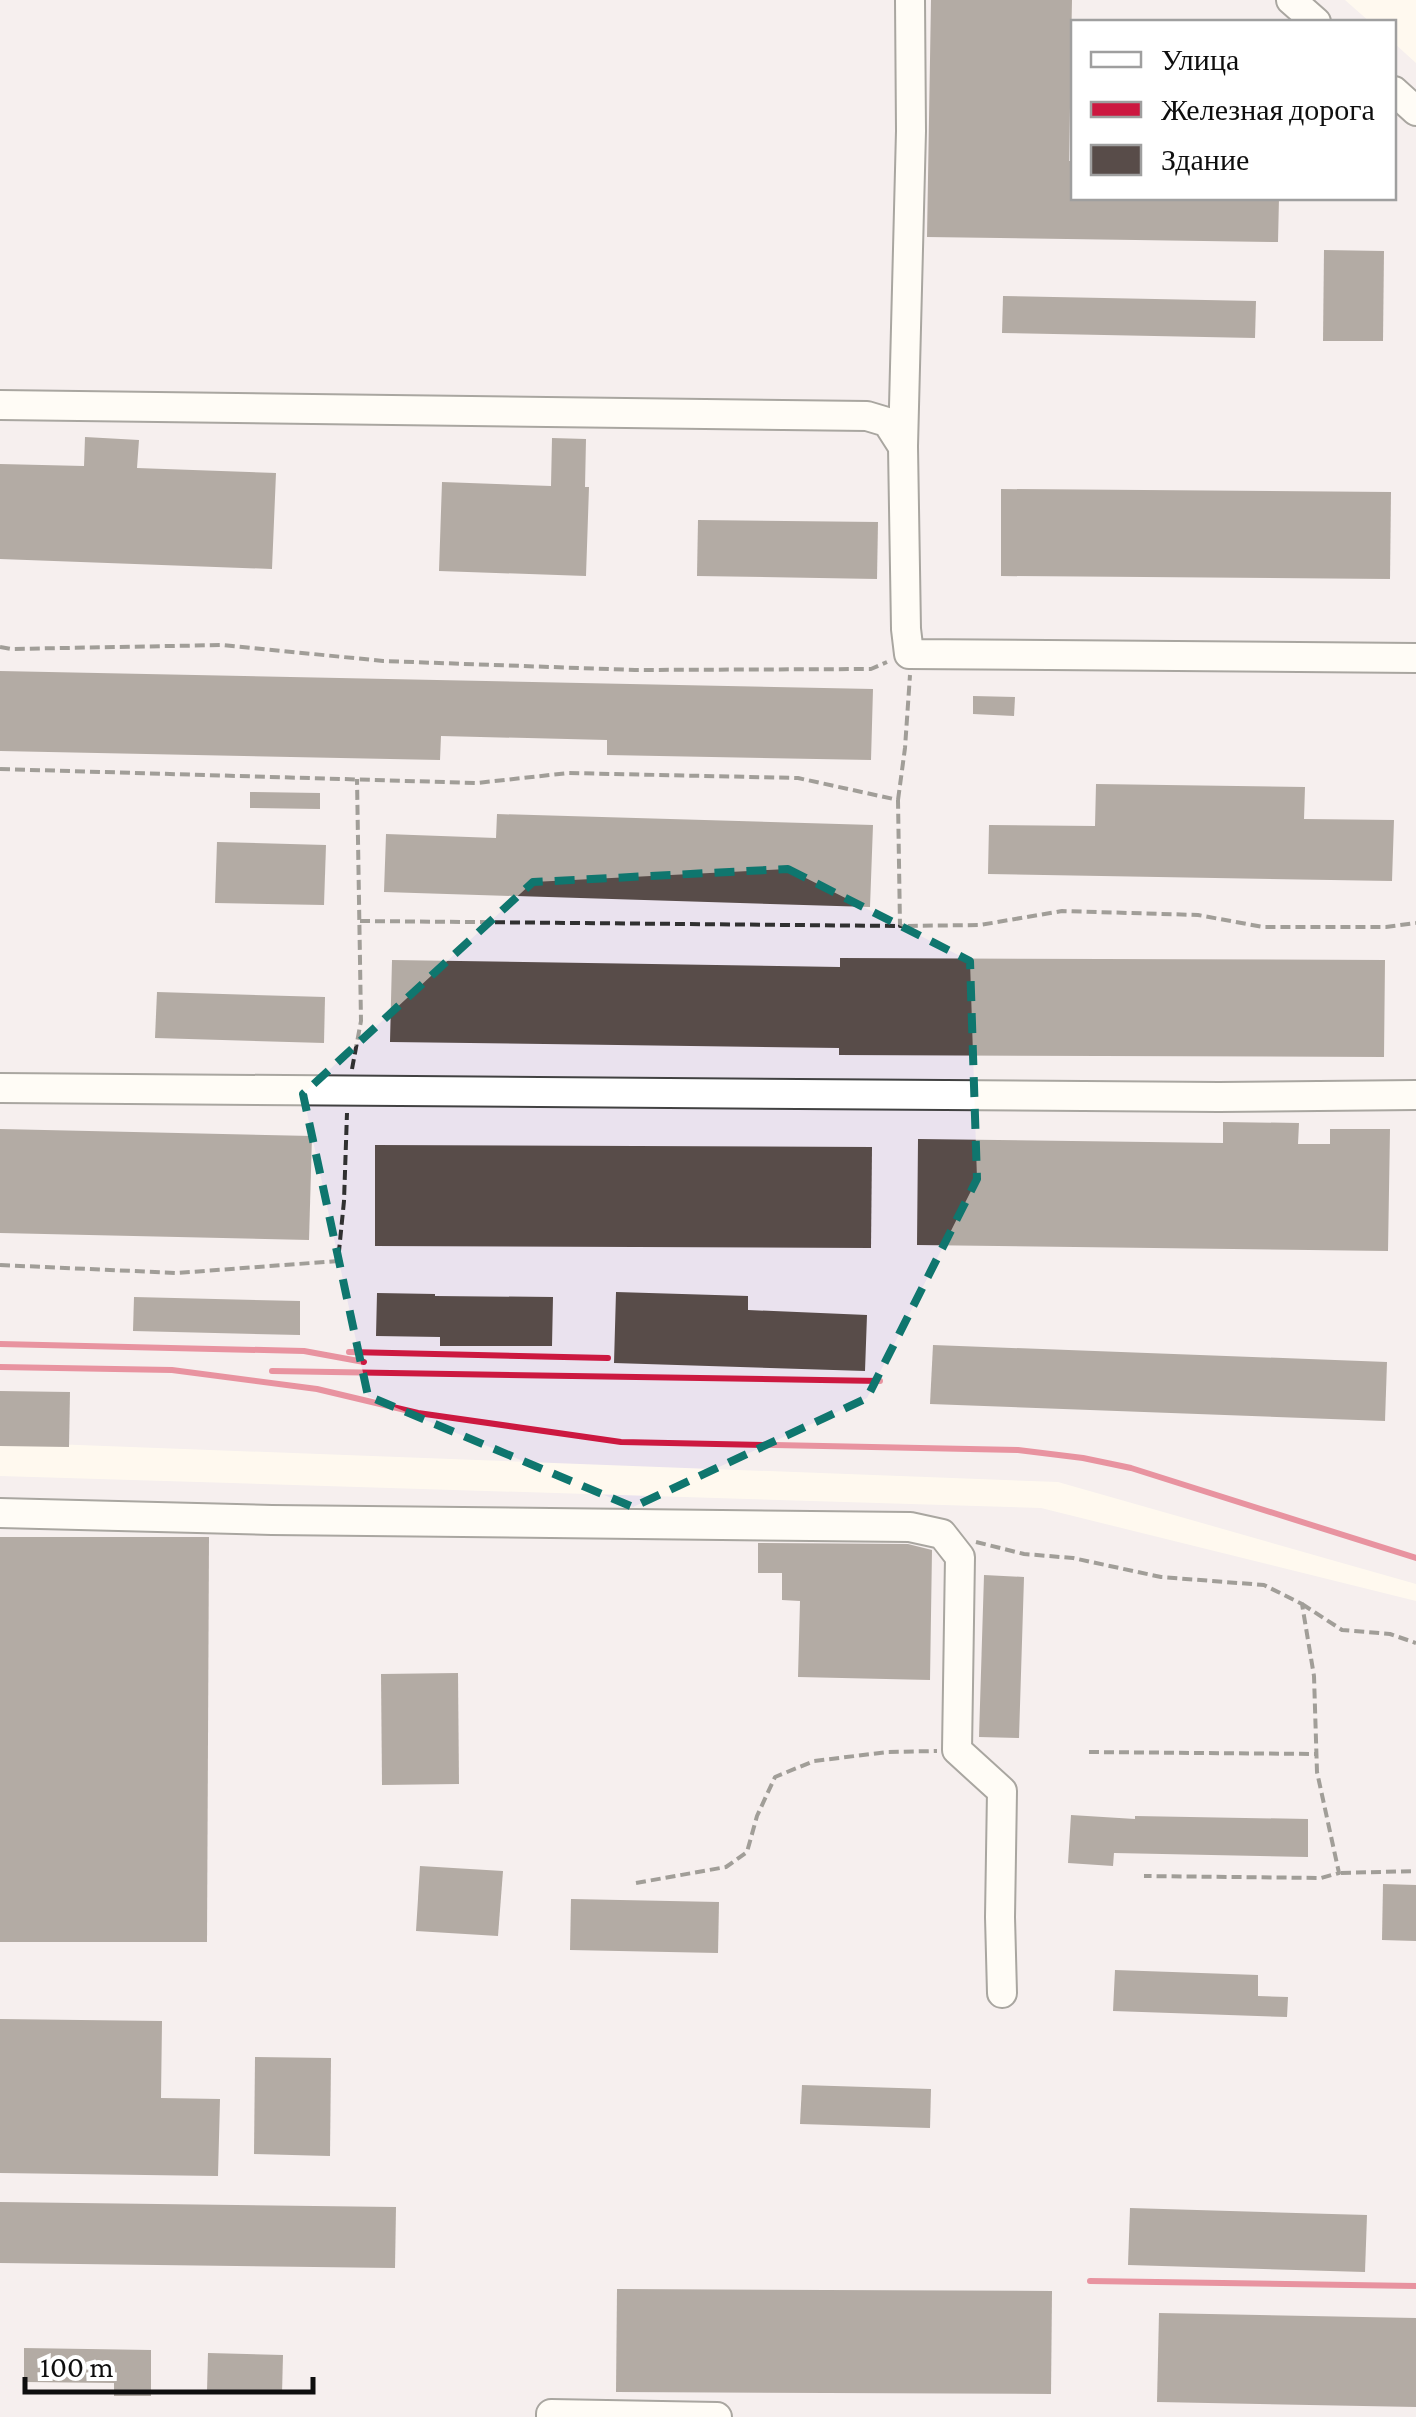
<svg xmlns="http://www.w3.org/2000/svg" width="1416" height="2417" viewBox="0 0 1416 2417" font-family="'Crimson Pro',serif">
<style>
.industrial{fill:#eae2ee}
.building{fill:#584c49}
.lines{fill:none;stroke-linecap:round;stroke-linejoin:round}
.minor-casing{stroke:#414141;stroke-width:32}
.path{stroke:#303030;stroke-width:4;stroke-dasharray:10 5;stroke-linecap:butt}
.minor{stroke:#fff;stroke-width:28}
.rail{stroke:#cc1840;stroke-width:6}
.marked{fill:none;stroke:#0f766e;stroke-width:8;stroke-dasharray:20 12;stroke-linejoin:round}
</style>
<rect width="100%" height="100%" fill="#fff9ef"/>
<!-- industrial -->
<g class="industrial">
<polygon points="0,0 1345,0 1370,22 1074,22 1074,198 1394,198 1394,43 1416,63 1416,1584 1058,1482 0,1442"/>
<polygon points="0,1476 1041,1508 1416,1601 1416,2417 0,2417"/>
</g>
<!-- building -->
<g class="building">
<polygon points="931,0 1072,0 1069,161 1074,161 1074,198 1279,198 1278,242 927,237"/>
<polygon points="1324,250 1384,251 1383,341 1323,341"/>
<polygon points="1003,296 1256,301 1255,338 1002,333"/>
<polygon points="85,437 139,440 137,468 276,473 272,569 0,559 0,464 84,466"/>
<polygon points="552,438 586,439 585,487 589,487 586,576 439,571 442,482 551,486"/>
<polygon points="1001,489 1391,492 1390,579 1001,576"/>
<polygon points="698,520 878,522 877,579 697,576"/>
<polygon points="0,671 873,689 871,760 607,755 607,740 441,736 440,760 0,751"/>
<polygon points="973,696 1015,697 1014,716 973,714"/>
<polygon points="1096,784 1305,787 1304,819 1394,820 1392,881 988,874 989,825 1095,826"/>
<polygon points="250,792 320,793 320,809 250,808"/>
<polygon points="497,814 873,825 870,907 384,892 386,834 496,838"/>
<polygon points="217,842 326,845 324,905 215,903"/>
<polygon points="840,958 1385,960 1384,1057 839,1055 839,1048 390,1042 392,960 840,967"/>
<polygon points="157,992 325,997 324,1043 155,1038"/>
<polygon points="1223,1122 1299,1123 1298,1144 1330,1144 1330,1129 1390,1129 1388,1251 917,1245 918,1139 1223,1143"/>
<polygon points="0,1129 312,1136 309,1240 0,1233"/>
<polygon points="375,1145 872,1147 871,1248 375,1246"/>
<polygon points="616,1292 748,1296 748,1310 867,1315 865,1371 614,1363"/>
<polygon points="377,1293 435,1294 435,1296 553,1297 552,1346 440,1346 440,1337 376,1336"/>
<polygon points="134,1297 300,1301 300,1335 133,1331"/>
<polygon points="933,1345 1387,1362 1385,1421 930,1404"/>
<polygon points="0,1391 70,1392 69,1447 0,1446"/>
<polygon points="0,1537 209,1537 207,1942 0,1942"/>
<polygon points="758,1543 908,1544 932,1550 930,1680 798,1677 800,1601 782,1600 782,1573 758,1573"/>
<polygon points="984,1575 1024,1577 1019,1738 979,1737"/>
<polygon points="458,1673 459,1784 382,1785 381,1674"/>
<polygon points="1071,1815 1135,1819 1135,1816 1308,1819 1308,1857 1114,1853 1113,1866 1068,1863"/>
<polygon points="420,1866 503,1871 498,1936 416,1931"/>
<polygon points="1383,1884 1416,1885 1416,1941 1382,1940"/>
<polygon points="571,1899 719,1902 718,1953 570,1950"/>
<polygon points="1115,1970 1258,1975 1258,1996 1288,1997 1287,2017 1113,2011"/>
<polygon points="0,2019 162,2021 161,2098 220,2099 218,2176 0,2173"/>
<polygon points="255,2057 331,2058 330,2156 254,2154"/>
<polygon points="802,2085 931,2089 930,2128 800,2124"/>
<polygon points="0,2202 396,2207 395,2268 0,2263"/>
<polygon points="1130,2208 1367,2215 1365,2272 1128,2265"/>
<polygon points="617,2289 1052,2291 1051,2394 616,2392"/>
<polygon points="1159,2313 1416,2318 1416,2407 1157,2402"/>
<polygon points="24,2348 151,2350 151,2396 114,2396 114,2383 24,2382"/>
<polygon points="208,2353 283,2355 282,2394 207,2391"/>
</g>
<g class="lines">
<!-- minor casing -->
<g class="minor-casing">
<g id="minor">
<polyline points="1291,0 1316,22"/>
<polyline points="1394,91 1416,111"/>
<polyline points="0,405 867,416 887,422 903,447 906,629 909,654 1416,658"/>
<polyline points="903,446 911,131 910,0"/>
<polyline points="0,1088 1219,1097 1416,1095"/>
<polyline points="0,1513 272,1520 910,1527 942,1534 960,1557 957,1750 1002,1791 1000,1917 1002,1993"/>
<polyline points="551,2417 551,2414 717,2417"/>
</g>
</g>
<!-- path -->
<g class="path">
<polyline points="0,647 11,649 223,645 383,661 635,670 871,669 887,662"/>
<polyline points="0,769 477,783 568,773 798,778 898,800 900,926 980,925 1062,911 1198,915 1263,927 1386,927 1416,923"/>
<polyline points="898,800 905,748 910,675"/>
<polyline points="360,921 900,926"/>
<polyline points="352,1069 361,1021 357,779"/>
<polyline points="0,1265 177,1273 338,1261 344,1201 347,1113"/>
<polyline points="976,1542 1024,1554 1073,1558 1161,1577 1264,1585 1302,1604 1314,1676 1317,1772 1339,1873 1321,1878 1144,1876"/>
<polyline points="1302,1604 1342,1630 1390,1634 1416,1643"/>
<polyline points="1089,1752 1317,1754"/>
<polyline points="1341,1873 1416,1871"/>
<polyline points="636,1883 726,1867 747,1852 757,1816 775,1777 814,1761 888,1752 937,1751"/>
</g>
<!-- minor -->
<use href="#minor" class="minor"/>
<!-- rail -->
<g class="rail">
<polyline points="0,1344 304,1351 364,1362"/>
<polyline points="349,1352 608,1358"/>
<polyline points="0,1367 172,1370 317,1389 418,1413 621,1442 1018,1450 1083,1458 1131,1468 1416,1558"/>
<polyline points="272,1371 880,1381"/>
<polyline points="1090,2281 1416,2286"/>
</g>
</g>
<!-- marked area -->
<path d="M0 0H1416V2417H0ZM788 869 970 961 977 1179 867 1398 633 1507 368 1396 303 1094 533 882Z" fill="#fff9ef" fill-opacity=".55" fill-rule="evenodd"/>
<path class="marked" d="M788 869 970 961 977 1179 867 1398 633 1507 368 1396 303 1094 533 882Z"/>
<!-- legend -->
<rect x="1071" y="20" width="325" height="180" fill="#ffffff" stroke="#9f9f9f" stroke-width="2.5"/>
<rect x="1091" y="52" width="50" height="15" fill="#ffffff" stroke="#9f9f9f" stroke-width="2.5"/>
<text x="1161" y="70" font-size="30" fill="#0e0e0e">Улица</text>
<rect x="1091" y="102" width="50" height="15" fill="#cc1840" stroke="#9f9f9f" stroke-width="2.5"/>
<text x="1161" y="120" font-size="30" fill="#0e0e0e">Железная дорога</text>
<rect x="1091" y="145" width="50" height="30" fill="#584c49" stroke="#9f9f9f" stroke-width="2.5"/>
<text x="1161" y="170" font-size="30" fill="#0e0e0e">Здание</text>
<!-- scale -->
<path d="M25 2377v15h288v-15" fill="none" stroke="#0e0e0e" stroke-width="5"/>
<text x="40" y="2377" font-size="30" fill="#0e0e0e" stroke="#ffffff" stroke-width="8" paint-order="stroke">100 m</text>
</svg>
